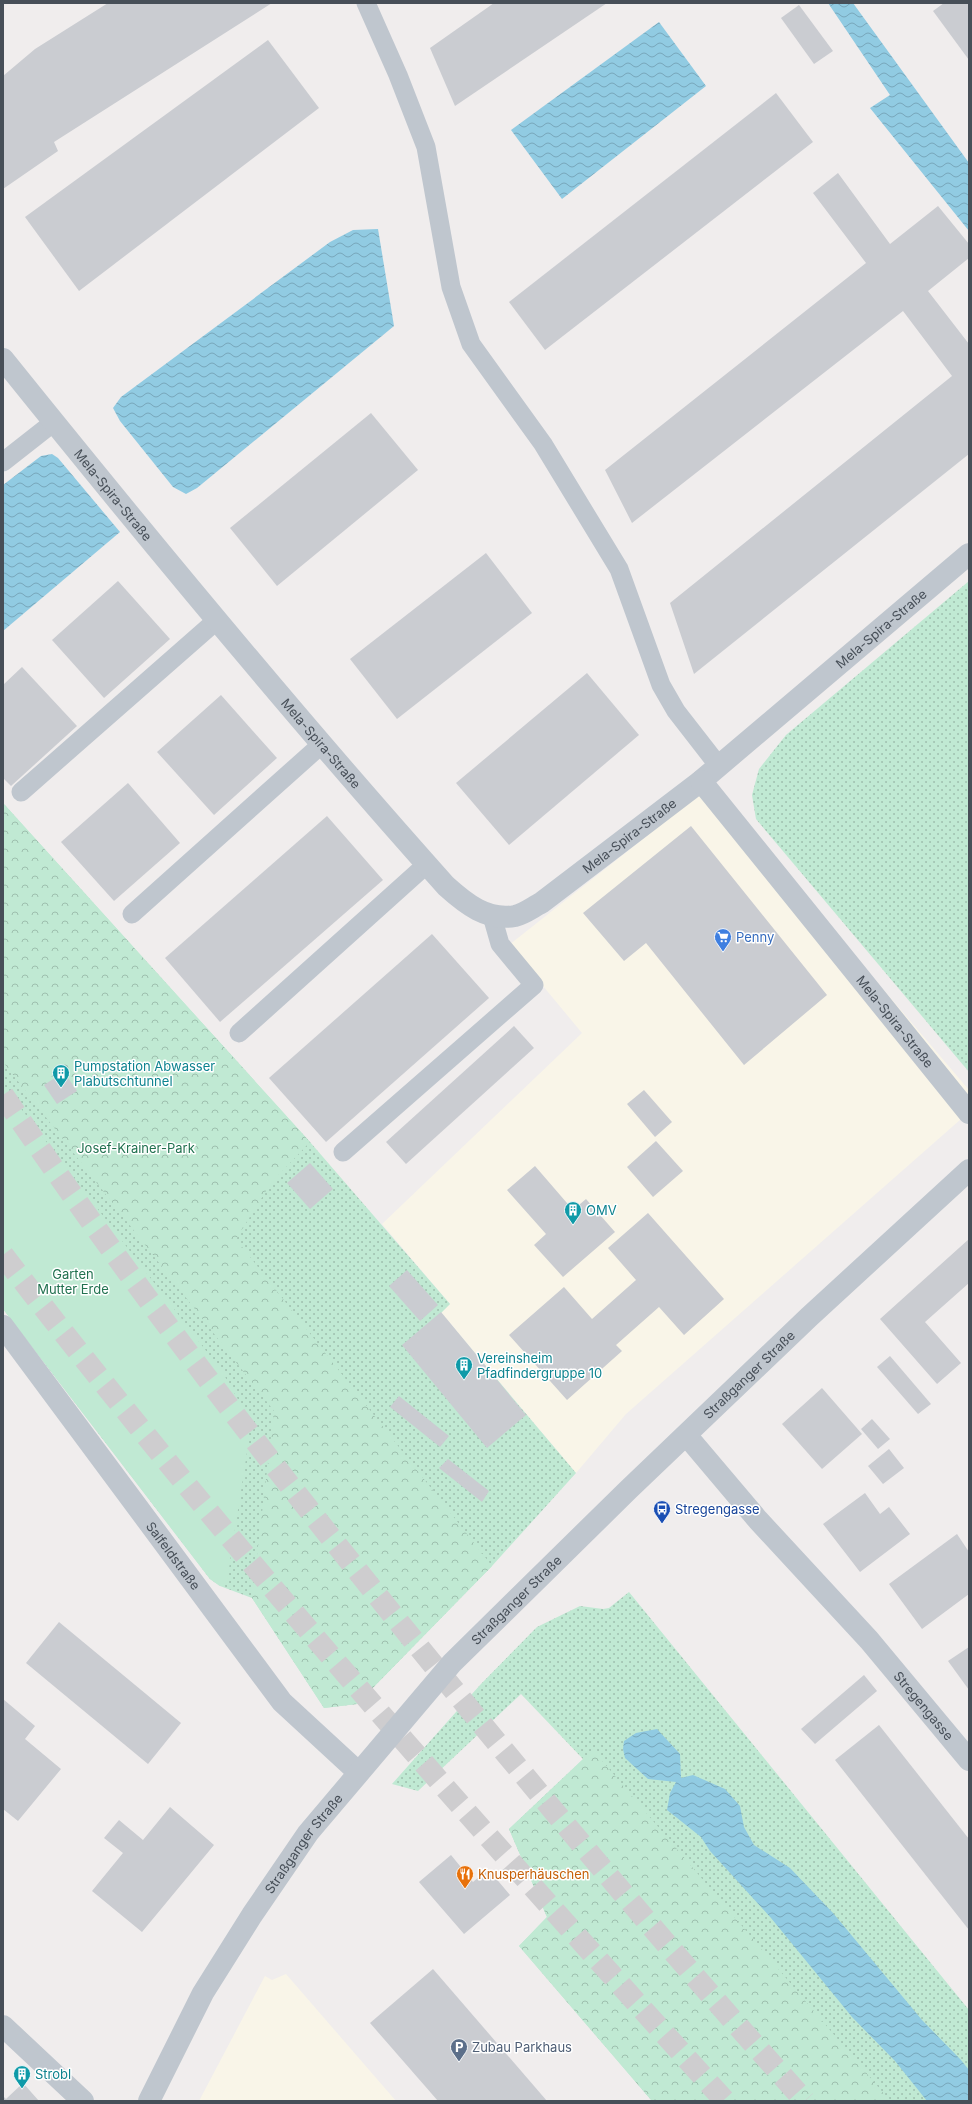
<svg xmlns="http://www.w3.org/2000/svg" width="972" height="2104" viewBox="0 0 972 2104" font-family="Inter,sans-serif">
<style>
.commercial{fill:#f9f5e8}
.grass{fill:url(#grass-dots)}
.forest{fill:url(#forest-crowns)}
.garden{fill:#c0e9d3}
.water{fill:url(#water-waves)}
.building{fill:#caccd1}
.lines{fill:none;stroke-linecap:round;stroke-linejoin:round}
.motorway-tunnel{stroke:#cecdcf;stroke-width:22;stroke-dasharray:22 11;stroke-linecap:butt}
.service{stroke:#bfc6ce;stroke-width:19}
.minor{stroke:#bfc6ce;stroke-width:22}
.tertiary{stroke:#bfc6ce;stroke-width:22}
.labels{text-anchor:middle;dominant-baseline:central;stroke-width:3;stroke-linejoin:round;paint-order:stroke}
.street-label{font-size:13px;fill:#474f58;stroke:#fff}
.shop-label{font-size:13px;fill:#366cbe;stroke:#fff;text-anchor:start}
.culture-label{font-size:13px;fill:#0d838f;stroke:#fff;text-anchor:start}
.park-label{font-size:13px;fill:#20714f;stroke:#fff}
.transit-label{font-size:13px;fill:#164399;stroke:#fff;text-anchor:start}
.food-label{font-size:13px;fill:#c56008;stroke:#fff;text-anchor:start}
.service-label{font-size:13px;fill:#4e5e75;stroke:#fff;text-anchor:start}
</style>
<defs>
<pattern id="grass-dots" width="8" height="8" patternUnits="userSpaceOnUse"><rect width="8" height="8" fill="#c0e9d3"/><path d="M2 2h.1M6 6h.1" fill="none" stroke="#9ebfae" stroke-width="1.8" stroke-linecap="round"/></pattern>
<pattern id="forest-crowns" width="20" height="18" patternUnits="userSpaceOnUse"><rect width="20" height="18" fill="#c0e9d3"/><path d="M2 6a3 3 0 1 1 6 0M12 15a3 3 0 1 1 6 0" fill="none" stroke="#9ebfae"/></pattern>
<pattern id="water-waves" width="16" height="10" patternUnits="userSpaceOnUse"><rect width="16" height="10" fill="#91cbe2"/><path d="M0 5q4-4 8 0t8 0" fill="none" stroke="#78a7ba"/></pattern>
</defs>
<rect width="100%" height="100%" fill="#f0eded"/>
<!-- commercial -->
<g class="commercial">
<polygon points="710,786 969,1090 969,1112 626,1414 576,1473 441,1312 450,1304 382,1224 582,1033 509,945"/>
<polygon points="286,1974 396,2101 199,2101 265,1976 272,1980"/>
</g>
<!-- grass -->
<g class="grass">
<polygon points="969,581 969,1072 756,819 752,795 759,769 786,735"/>
<polygon points="3,803 310,1142 450,1304 441,1313 576,1473 492,1566 357,1704 324,1708 252,1598 220,1586 210,1579 3,1309"/>
<polygon points="629,1592 969,2010 969,2101 652,2101 519,1946 547,1917 509,1829 583,1759 521,1694 418,1791 392,1784 480,1685 537,1627 580,1606 603,1609 609,1608"/>
</g>
<!-- forest -->
<g class="forest">
<polygon points="3,803 310,1142 271,1183 236,1239 492,1566 357,1704 324,1708 252,1598 274,1411 3,1062"/>
<polygon points="593,1750 890,2101 652,2101 519,1946 547,1917 509,1829"/>
</g>
<!-- garden -->
<polygon class="garden" points="3,1085 223,1373 244,1410 249,1439 227,1581 220,1586 210,1579 3,1309"/>
<!-- water -->
<g class="water">
<polygon points="828,3 853,3 969,163 969,231 870,108 890,95"/>
<polygon points="659,22 706,86 562,199 511,130"/>
<polygon points="378,229 394,326 197,488 186,494 173,487 120,421 113,408 121,397 330,242 353,230"/>
<polygon points="52,454 58,458 120,532 3,631 3,485 41,456"/>
<polygon points="657,1729 680,1754 681,1778 693,1775 725,1789 740,1806 744,1827 754,1845 790,1868 833,1913 922,2020 961,2060 969,2070 969,2101 927,2101 895,2061 852,2017 771,1918 710,1851 701,1837 667,1810 670,1793 676,1782 648,1779 625,1758 623,1749 624,1741 636,1733"/>
</g>
<!-- building -->
<g class="building">
<polygon points="108,3 272,3 54,142 58,151 3,189 3,76 35,49"/>
<polygon points="494,3 607,3 455,106 430,48"/>
<polygon points="944,3 969,3 969,60 933,11"/>
<polygon points="799,5 833,51 814,64 781,18"/>
<polygon points="268,40 319,108 79,291 25,217"/>
<polygon points="776,93 813,142 545,350 509,302"/>
<polygon points="838,173 890,244 938,206 969,244 969,258 928,291 969,344 969,454 694,674 670,603 952,376 903,311 632,523 605,470 866,263 813,193"/>
<polygon points="371,413 418,470 277,586 230,528"/>
<polygon points="486,553 532,613 397,719 350,659"/>
<polygon points="118,581 170,639 104,698 52,640"/>
<polygon points="22,667 77,726 11,786 3,778 3,685"/>
<polygon points="587,673 639,735 509,845 456,783"/>
<polygon points="221,695 277,758 214,815 157,752"/>
<polygon points="128,783 180,843 114,901 61,842"/>
<polygon points="327,816 383,880 220,1022 165,958"/>
<polygon points="691,826 827,995 744,1065 646,943 624,961 583,913"/>
<polygon points="432,934 489,998 326,1142 269,1078"/>
<polygon points="514,1026 534,1048 406,1164 386,1142"/>
<polygon points="64,1072 77,1091 57,1104 44,1085"/>
<polygon points="644,1090 672,1122 655,1137 627,1104"/>
<polygon points="656,1141 683,1171 653,1197 627,1167"/>
<polygon points="310,1163 333,1189 310,1209 287,1183"/>
<polygon points="535,1166 573,1210 586,1199 615,1232 563,1277 534,1245 546,1234 507,1190"/>
<polygon points="648,1213 724,1299 684,1335 659,1307 616,1345 622,1351 567,1400 509,1335 564,1287 592,1319 636,1280 608,1248"/>
<polygon points="969,1239 969,1283 925,1322 961,1363 937,1384 880,1319"/>
<polygon points="407,1270 438,1305 420,1321 389,1286"/>
<polygon points="441,1312 526,1415 487,1448 402,1345"/>
<polygon points="890,1356 931,1404 918,1414 877,1367"/>
<polygon points="822,1388 862,1434 822,1469 782,1424"/>
<polygon points="399,1396 449,1436 440,1447 390,1407"/>
<polygon points="872,1419 890,1439 878,1449 861,1429"/>
<polygon points="889,1449 904,1468 883,1484 868,1466"/>
<polygon points="448,1459 489,1491 482,1502 439,1468"/>
<polygon points="865,1493 880,1514 889,1507 910,1534 860,1572 823,1524"/>
<polygon points="957,1534 969,1552 969,1594 922,1629 889,1584"/>
<polygon points="59,1622 181,1723 148,1764 26,1663"/>
<polygon points="969,1647 969,1690 948,1661"/>
<polygon points="864,1675 877,1691 815,1744 801,1729"/>
<polygon points="3,1699 35,1726 25,1739 61,1769 18,1821 3,1809"/>
<polygon points="879,1725 969,1839 969,1930 835,1760"/>
<polygon points="170,1807 214,1845 142,1932 92,1891 123,1853 104,1838 119,1820 143,1840"/>
<polygon points="451,1855 473,1882 488,1869 510,1895 464,1934 419,1882"/>
<polygon points="433,1969 547,2101 438,2101 370,2023"/>
<polygon points="23,2083 39,2101 3,2101 3,2096 6,2099"/>
</g>
<g class="lines">
<!-- motorway-tunnel -->
<g class="motorway-tunnel">
<path d="M3 1095C140 1297 290 1489 444 1678 561 1821 681 1964 805 2101"/>
<path d="M3 1255C229 1549 477 1826 725 2101"/>
</g>
<!-- service -->
<g class="service">
<polyline points="366,3 398,75 426,147 451,287 471,344 543,444 619,569 661,685 676,711 718,765"/>
<polyline points="3,462 54,422"/>
<polyline points="21,792 217,620"/>
<polyline points="132,914 322,744"/>
<polyline points="239,1033 427,864"/>
<polyline points="343,1152 534,985 500,944 492,916"/>
</g>
<!-- minor -->
<g class="minor">
<path id="s1" d="M3 359C147 538 293 715 446 886 466 904 487 921 515 916 524 914 533 907 541 903L701 781 969 554"/>
<path id="s2" d="M701 781 969 1113"/>
<path id="s3" d="M3 1326 282 1702 358 1772"/>
<path id="s4" d="M687 1436 758 1520 869 1640 969 1760"/>
<polyline points="3,2026 83,2101"/>
</g>
<!-- tertiary -->
<path class="tertiary" id="s5" d="M149 2101 203 1993 252 1915 308 1833 452 1663 628 1490 809 1317 969 1170"/>
</g>
<!-- icons -->
<defs>
<g id="supermarket-pin" transform="scale(0.9)"><path d="M0 17L-7.5 6A9.5 9.5 0 1 1 7.5 6Z" fill="#3f7fe0" stroke="#fff"/><path d="M-6-5.5h2.5l.6 2H6L4.5 2H-2.5L-4.4-4H-6ZM-1.5 3.2a1.3 1.3 0 1 0 .1 0ZM3 3.2a1.3 1.3 0 1 0 .1 0Z" fill="#fff"/></g>
<g id="building-pin" transform="scale(0.9)"><path d="M0 17L-7.5 6A9.5 9.5 0 1 1 7.5 6Z" fill="#0f9aa8" stroke="#fff"/><path d="M-4-6H4V6H1V3H-1V6H-4ZM-2.5-4.3h1.7v1.8h-1.7ZM.8-4.3h1.7v1.8H.8ZM-2.5-1h1.7V.8h-1.7ZM.8-1h1.7V.8H.8Z" fill="#fff"/></g>
<g id="bus-pin" transform="scale(0.9)"><path d="M0 17L-7.5 6A9.5 9.5 0 1 1 7.5 6Z" fill="#1a4fb4" stroke="#fff"/><path d="M-5-6H5V4H4V6H2V4H-2V6H-4V4H-5ZM-3.5-4V0h7V-4ZM-3.5 1.2v1.5H-2V1.2ZM2 1.2v1.5H3.5V1.2Z" fill="#fff"/></g>
<g id="restaurant-pin" transform="scale(0.9)"><path d="M0 17L-7.5 6A9.5 9.5 0 1 1 7.5 6Z" fill="#e8710a" stroke="#fff"/><path d="M-5-6h1v4h1v-4h1v4h1v-4h1v5L-1.5 .5V6h-2V.5L-5-1ZM5-6V6H3V1.5H1.5Q1.5-4 5-6Z" fill="#fff"/></g>
<g id="parking-pin" transform="scale(0.9)"><path d="M0 17L-7.5 6A9.5 9.5 0 1 1 7.5 6Z" fill="#5c6f8a" stroke="#fff"/><path d="M-3.5-5.5H1a3.5 3.5 0 0 1 0 7H-1V5.5H-3.5ZM-1-3.4V-.6H.8a1.4 1.4 0 0 0 0-2.8Z" fill="#fff"/></g>
</defs>
<g fill-rule="evenodd">
<use href="#supermarket-pin" x="723" y="937"/>
<use href="#building-pin" x="61" y="1073"/>
<use href="#building-pin" x="573" y="1210"/>
<use href="#building-pin" x="464" y="1365"/>
<use href="#bus-pin" x="662" y="1509"/>
<use href="#restaurant-pin" x="465" y="1874"/>
<use href="#parking-pin" x="459" y="2047"/>
<use href="#building-pin" x="22" y="2074"/>
</g>
<g class="labels">
<!-- street labels -->
<g class="street-label">
<text stroke="none"><textPath href="#s1" startOffset="175">Mela-Spira-Straße</textPath></text>
<text stroke="none"><textPath href="#s1" startOffset="1233">Mela-Spira-Straße</textPath></text>
<text stroke="none"><textPath href="#s1" startOffset="499">Mela-Spira-Straße</textPath></text>
<text stroke="none"><textPath href="#s1" startOffset="907">Mela-Spira-Straße</textPath></text>
<text stroke="none"><textPath href="#s2" startOffset="309">Mela-Spira-Straße</textPath></text>
<text stroke="none"><textPath href="#s5" startOffset="949">Straßganger Straße</textPath></text>
<text stroke="none"><textPath href="#s3" startOffset="286">Salfeldstraße</textPath></text>
<text stroke="none"><textPath href="#s5" startOffset="625">Straßganger Straße</textPath></text>
<text stroke="none"><textPath href="#s4" startOffset="359">Stregengasse</textPath></text>
<text stroke="none"><textPath href="#s5" startOffset="301">Straßganger Straße</textPath></text>
</g>
<!-- shop labels -->
<g class="shop-label">
<text x="736" y="937">Penny</text>
</g>
<!-- culture labels -->
<g class="culture-label">
<text x="74" y="1066">Pumpstation Abwasser<tspan x="74" dy="15">Plabutschtunnel</tspan></text>
<text x="586" y="1210">OMV</text>
<text x="477" y="1358">Vereinsheim<tspan x="477" dy="15">Pfadfindergruppe 10</tspan></text>
<text x="35" y="2074">Strobl</text>
</g>
<!-- park labels -->
<g class="park-label">
<text x="136" y="1148">Josef-Krainer-Park</text>
<text x="73" y="1274">Garten<tspan x="73" dy="15">Mutter Erde</tspan></text>
</g>
<!-- transit labels -->
<g class="transit-label">
<text x="675" y="1509">Stregengasse</text>
</g>
<!-- food labels -->
<g class="food-label">
<text x="478" y="1874">Knusperhäuschen</text>
</g>
<!-- service labels -->
<g class="service-label">
<text x="472" y="2047">Zubau Parkhaus</text>
</g>
</g>
<!-- border -->
<rect width="972" height="2104" fill="none" stroke="#474f58" stroke-width="8"/>
</svg>
